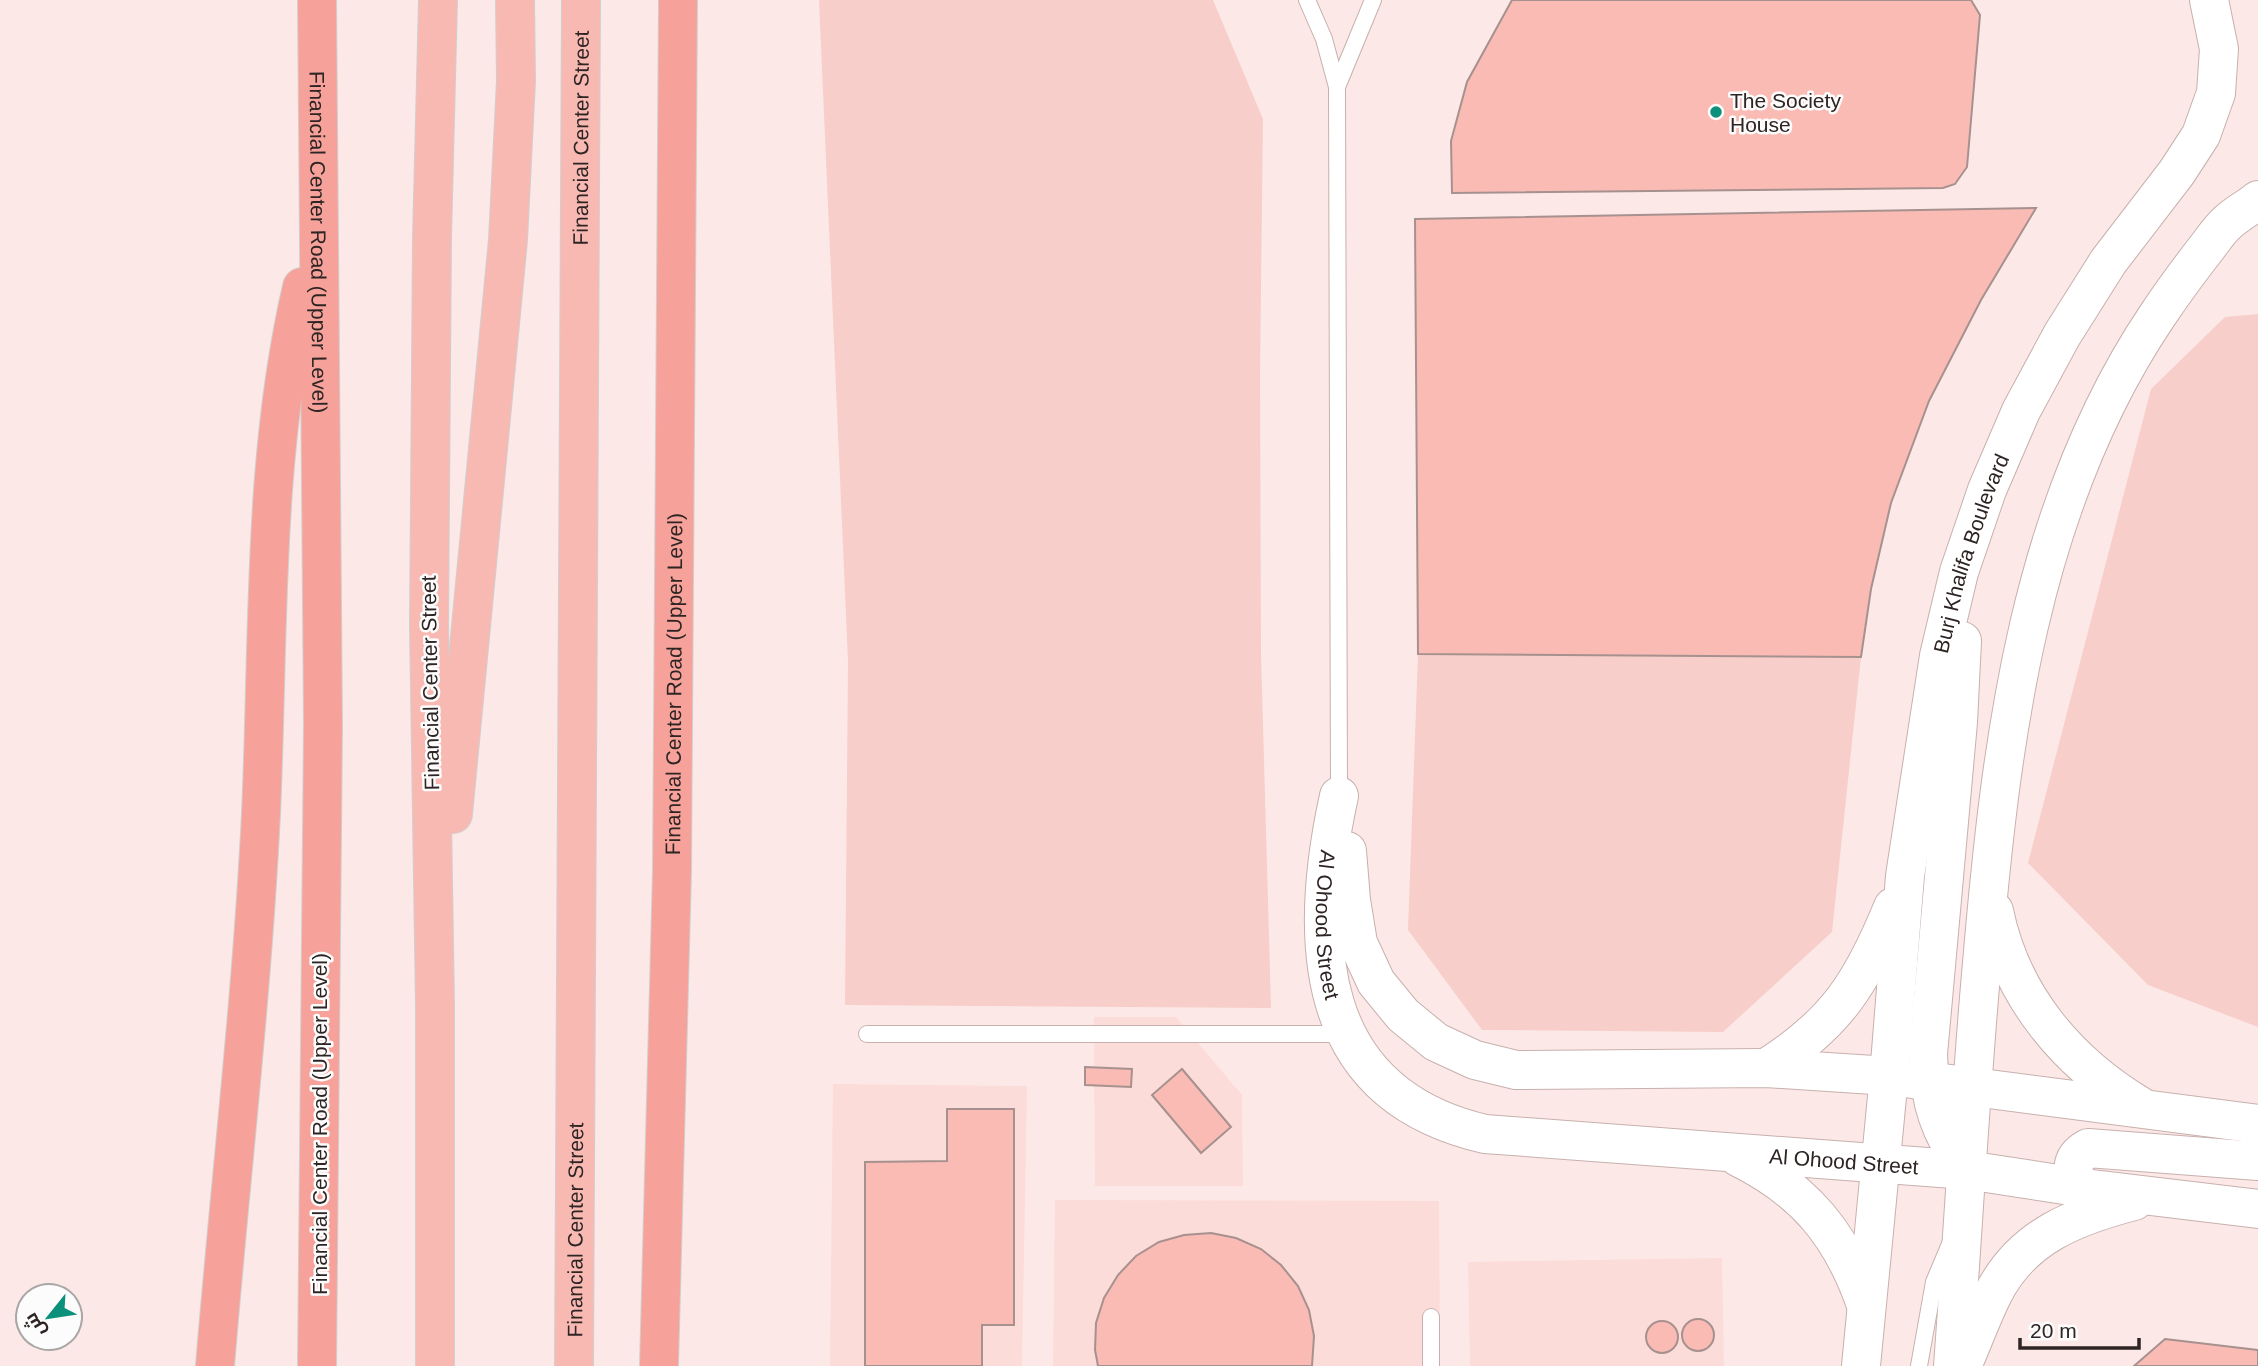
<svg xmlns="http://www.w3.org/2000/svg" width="2258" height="1366" viewBox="0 0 2258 1366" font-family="Arial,Cairo,sans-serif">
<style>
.built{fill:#fcdcd8}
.green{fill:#f7ceca}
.building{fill:#f9bbb4;stroke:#a7918f;stroke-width:2}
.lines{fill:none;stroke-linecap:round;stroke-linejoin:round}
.service-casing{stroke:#c7b0ad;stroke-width:18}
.tertiary-casing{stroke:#c7b0ad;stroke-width:40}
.primary-casing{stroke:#d1cfcf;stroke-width:40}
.trunk-casing{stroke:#d1cfcf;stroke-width:40}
.service{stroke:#fff;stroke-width:16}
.tertiary{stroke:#fff;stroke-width:38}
.primary{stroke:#f8b9b3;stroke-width:38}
.trunk{stroke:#f6a29a;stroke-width:38}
.poi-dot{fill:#0b917b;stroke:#fcfcfc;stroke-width:2.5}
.labels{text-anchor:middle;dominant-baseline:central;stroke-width:5;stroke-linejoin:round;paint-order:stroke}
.poi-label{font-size:21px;fill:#2d2423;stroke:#fcfcfc;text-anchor:start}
.street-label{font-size:21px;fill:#2d2423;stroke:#fcfcfc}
</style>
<rect width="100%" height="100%" fill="#fce9e7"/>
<!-- built -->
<g class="built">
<polygon points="1094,1017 1176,1017 1242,1095 1243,1186 1095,1186"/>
<polygon points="833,1084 1027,1086 1022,1366 830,1366"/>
<polygon points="1055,1200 1439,1201 1440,1366 1053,1366"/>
<polygon points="1722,1258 1724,1366 1470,1366 1468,1262"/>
</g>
<!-- green -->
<g class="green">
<polygon points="819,0 1213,0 1263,119 1260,373 1261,653 1271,1008 845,1005 848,661"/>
<polygon points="2258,314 2258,1027 2148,985 2028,863 2151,389 2225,317"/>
<polygon points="1418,654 1861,657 1832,932 1723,1032 1482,1030 1408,930"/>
</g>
<!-- building -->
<g class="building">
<polygon points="1512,0 1971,0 1980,15 1967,167 1955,184 1943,188 1452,193 1451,141 1467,82"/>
<polygon points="2036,208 1981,300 1929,401 1891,503 1871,589 1861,657 1418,654 1415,219"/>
<polygon points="1085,1067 1132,1069 1131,1087 1085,1085"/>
<polygon points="1182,1069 1231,1127 1201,1153 1152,1095"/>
<polygon points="947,1109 1014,1109 1014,1325 982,1325 982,1366 865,1366 865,1162 947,1161"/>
<polygon points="1211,1233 1236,1238 1261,1249 1281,1265 1298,1286 1309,1310 1314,1336 1312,1366 1098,1366 1095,1350 1096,1323 1104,1298 1118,1275 1136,1256 1159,1242 1184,1235"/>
<circle cx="1698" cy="1335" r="16"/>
<circle cx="1662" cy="1337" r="16"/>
<polygon points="2165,1339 2258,1350 2258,1366 2134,1366"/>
</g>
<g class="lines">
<!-- service casing -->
<g class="service-casing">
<g id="service">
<polyline points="1307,0 1324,39 1337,87 1339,796"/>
<polyline points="1337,87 1373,0"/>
<polyline points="867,1034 1345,1034"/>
<polyline points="1431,1317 1431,1366"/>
<polyline points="1919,1366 1934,1282 1950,1244"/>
</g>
</g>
<!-- tertiary casing -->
<g class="tertiary-casing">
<g id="tertiary">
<path d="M1962 641 1958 722 1928 1054C1929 1101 1939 1132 1967 1170"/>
<path id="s1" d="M1339 796C1307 941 1312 1094 1485 1134L1967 1170 2084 1188 2258 1209"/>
<polyline points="1347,851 1351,900 1358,943 1376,982 1403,1015 1436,1042 1475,1060 1516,1070 1766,1068 1889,1076 2258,1124"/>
<path d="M1994 911C2011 996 2067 1062 2140 1106"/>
<path d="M1766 1068C1836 1024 1862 983 1893 907"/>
<path d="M1738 1157C1805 1190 1842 1235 1866 1305"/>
<path d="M2084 1188C2069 1175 2070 1158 2088 1148L2258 1161"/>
<path d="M1963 1364C1973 1341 1982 1316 1993 1294 2022 1236 2076 1216 2134 1201"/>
<path id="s2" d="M1861 1366 1889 1076 1905 876 1939 656 1959 572 1987 490 2021 411 2062 335 2108 262 2177 172 2201 135 2216 93 2219 49 2209 0"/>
<path d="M1953 1366C1963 1232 1970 1097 1982 963 2001 740 2029 506 2157 316 2173 292 2190 269 2208 246 2214 238 2220 229 2228 222 2237 214 2248 208 2258 200"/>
</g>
</g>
<!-- primary casing -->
<g class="primary-casing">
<g id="primary">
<polyline points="453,814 508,240 516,81 515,0"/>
<polyline points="435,1366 435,1006 429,626 432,238 438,0"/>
<path id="s3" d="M574 1366 581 0"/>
</g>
</g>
<!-- trunk casing -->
<g class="trunk-casing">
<g id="trunk">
<path id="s4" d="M317 0 323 725 317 1366"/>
<path d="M215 1366C230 1182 252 998 261 813 269 638 262 459 302 287"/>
<path id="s5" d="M659 1366 672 871 678 0"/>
</g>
</g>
<!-- service -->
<use href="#service" class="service"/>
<!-- tertiary -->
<use href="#tertiary" class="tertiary"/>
<!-- primary -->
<use href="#primary" class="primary"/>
<!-- trunk -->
<use href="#trunk" class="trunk"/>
</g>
<!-- markers -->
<circle class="poi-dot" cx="1716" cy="112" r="7"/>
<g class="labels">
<!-- poi labels -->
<g class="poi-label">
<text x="1730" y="100">The Society<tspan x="1730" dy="24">House</tspan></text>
</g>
<!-- street labels -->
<g class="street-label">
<text stroke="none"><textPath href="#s3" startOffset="1228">Financial Center Street</textPath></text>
<text stroke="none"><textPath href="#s4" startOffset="242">Financial Center Road (Upper Level)</textPath></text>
<text stroke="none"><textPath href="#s2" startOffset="822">Burj Khalifa Boulevard</textPath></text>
<text transform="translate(430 683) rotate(-91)">Financial Center Street</text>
<text stroke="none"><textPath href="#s5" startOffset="682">Financial Center Road (Upper Level)</textPath></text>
<text stroke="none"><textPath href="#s1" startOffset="130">Al Ohood Street</textPath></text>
<text transform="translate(319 1124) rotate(-90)">Financial Center Road (Upper Level)</text>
<text stroke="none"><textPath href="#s1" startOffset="779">Al Ohood Street</textPath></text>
<text stroke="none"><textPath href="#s3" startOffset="136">Financial Center Street</textPath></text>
</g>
</g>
<!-- north arrow -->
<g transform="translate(49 1317) rotate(240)"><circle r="33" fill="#fcfcfc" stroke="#a9a6a5" stroke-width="2"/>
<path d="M0-5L12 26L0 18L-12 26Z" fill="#0b917b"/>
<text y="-10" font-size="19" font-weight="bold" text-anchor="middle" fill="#2d2423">ش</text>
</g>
<!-- scale -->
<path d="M2020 1338v10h119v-10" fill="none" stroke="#2d2423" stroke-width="3.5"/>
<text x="2030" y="1338" font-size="21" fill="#2d2423" stroke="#fcfcfc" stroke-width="5" paint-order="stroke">20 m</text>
</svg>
